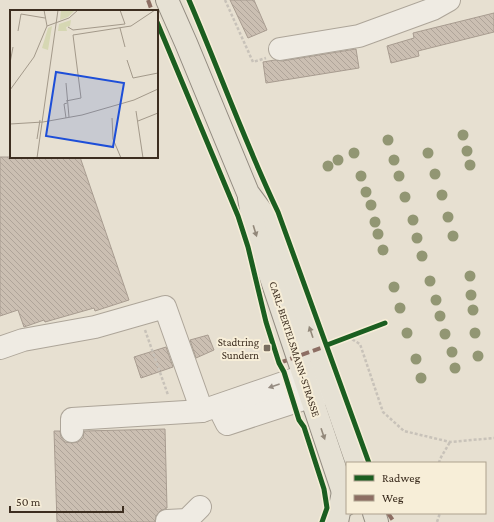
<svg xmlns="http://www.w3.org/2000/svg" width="494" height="522" viewBox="0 0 494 522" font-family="'Crimson Pro',serif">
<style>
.building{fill:url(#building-back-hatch);stroke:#a89c90}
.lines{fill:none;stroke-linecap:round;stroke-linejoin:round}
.minor-casing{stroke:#ada599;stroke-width:24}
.major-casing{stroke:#928b80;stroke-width:24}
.path{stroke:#c8c2b9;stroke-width:2.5;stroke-dasharray:3 2;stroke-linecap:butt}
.minor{stroke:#efebe3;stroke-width:22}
.major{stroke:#e6e1d4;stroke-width:22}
.quiet{stroke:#8d6e63;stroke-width:4;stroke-dasharray:8 4;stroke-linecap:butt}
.cycleway-casing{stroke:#f7eed8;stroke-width:8}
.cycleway{stroke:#1b5e20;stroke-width:5}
.tree{fill:#929673}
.oneway{fill:#92887a}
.oneway2{fill:#968c82}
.poi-dot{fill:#786c5e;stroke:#f7eed8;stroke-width:1.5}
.labels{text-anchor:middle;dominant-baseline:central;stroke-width:4;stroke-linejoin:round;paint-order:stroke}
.poi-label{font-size:11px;fill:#3d2e20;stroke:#f7eed8;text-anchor:end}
.street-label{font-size:11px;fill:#3d2e20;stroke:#f7eed8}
.inset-road{fill:none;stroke:#a3998a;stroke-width:1}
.view{fill:#1d4ed8;fill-opacity:0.15;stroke:#1d4ed8;stroke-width:2}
.inset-edge{fill:none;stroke:#3d2e20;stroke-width:2}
</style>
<defs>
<pattern id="building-back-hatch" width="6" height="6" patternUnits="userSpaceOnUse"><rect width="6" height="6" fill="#cbbfb2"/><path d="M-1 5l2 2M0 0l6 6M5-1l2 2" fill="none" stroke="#afa499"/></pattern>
</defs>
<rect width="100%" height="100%" fill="#e7e0d1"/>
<!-- building -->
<g class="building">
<polygon points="230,0 254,0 267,30 248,38"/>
<polygon points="494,13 494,32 418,51 419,56 391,63 387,46 414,38 413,33"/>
<polygon points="356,49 359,68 266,83 263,62 275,60 282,61"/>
<polygon points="0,157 80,157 129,300 95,311 94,308 45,322 44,320 24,327 18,310 0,316"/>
<polygon points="208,335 214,350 196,358 190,340"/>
<polygon points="166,347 173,367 141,378 134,357"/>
<polygon points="165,429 167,508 160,511 156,516 155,522 57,522 54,431 60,431 61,437 65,442 72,443 78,442 83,438 84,431"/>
</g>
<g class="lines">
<!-- minor casing -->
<g class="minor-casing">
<g id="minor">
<polyline points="280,49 359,36 433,9 449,0"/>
<polyline points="0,348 23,340 95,327 165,307 202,411"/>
<polyline points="218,406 227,424 328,391"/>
<polyline points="72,431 72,419 202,411 321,370"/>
<polyline points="167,521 187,520 200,507"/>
</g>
</g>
<!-- major casing -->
<g class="major-casing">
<g id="major">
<polyline points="167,0 186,43 248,193 268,220 293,279 357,463"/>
<polyline points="249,198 254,227 347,504"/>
<polyline points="374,513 377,522"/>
<polyline points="337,522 343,492"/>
</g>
</g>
<!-- path -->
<g class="path">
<polyline points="225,0 253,62 266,58"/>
<polyline points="145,330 168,395"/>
<polyline points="348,337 360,344 383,412 404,431 450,442 494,438"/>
<polyline points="439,463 440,459 450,442"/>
<polyline points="437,522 440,513"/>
</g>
<!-- minor -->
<use href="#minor" class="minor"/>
<!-- major -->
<use href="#major" class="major"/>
<!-- quiet -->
<g class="quiet">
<polyline points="148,0 152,11"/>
<polyline points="279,363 329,345"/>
<polyline points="388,513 394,522"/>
</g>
<!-- cycleway casing -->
<g class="cycleway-casing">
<g id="cycleway">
<path d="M189 0C219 70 245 143 278 212L369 463"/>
<polyline points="157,22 238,216 248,247 266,322 279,363 284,372 299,420 304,427 324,489 327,508 322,522"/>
<polyline points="327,345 385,323"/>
</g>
</g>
<!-- cycleway -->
<use href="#cycleway" class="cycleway"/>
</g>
<!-- trees -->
<g class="tree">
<circle cx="463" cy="135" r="5.5"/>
<circle cx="388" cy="140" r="5.5"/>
<circle cx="467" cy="151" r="5.5"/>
<circle cx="354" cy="153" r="5.5"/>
<circle cx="428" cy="153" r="5.5"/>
<circle cx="338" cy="160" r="5.5"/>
<circle cx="394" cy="160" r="5.5"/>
<circle cx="470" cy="165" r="5.5"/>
<circle cx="328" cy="166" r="5.5"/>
<circle cx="435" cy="174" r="5.5"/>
<circle cx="361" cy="176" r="5.5"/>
<circle cx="399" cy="176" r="5.5"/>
<circle cx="366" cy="192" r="5.5"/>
<circle cx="442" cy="195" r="5.5"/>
<circle cx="405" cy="197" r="5.5"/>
<circle cx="371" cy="205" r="5.5"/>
<circle cx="448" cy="217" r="5.5"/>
<circle cx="413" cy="220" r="5.5"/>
<circle cx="375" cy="222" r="5.5"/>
<circle cx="378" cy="234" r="5.5"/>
<circle cx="453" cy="236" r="5.5"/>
<circle cx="417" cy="238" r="5.5"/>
<circle cx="383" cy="250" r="5.5"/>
<circle cx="422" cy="256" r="5.5"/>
<circle cx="470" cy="276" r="5.5"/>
<circle cx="430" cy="281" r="5.5"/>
<circle cx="394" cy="287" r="5.5"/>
<circle cx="471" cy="295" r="5.5"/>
<circle cx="436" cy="300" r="5.5"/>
<circle cx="400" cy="308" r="5.5"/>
<circle cx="473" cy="310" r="5.5"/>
<circle cx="440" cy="316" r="5.5"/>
<circle cx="407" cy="333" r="5.5"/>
<circle cx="475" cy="333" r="5.5"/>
<circle cx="445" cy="334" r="5.5"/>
<circle cx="452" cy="352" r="5.5"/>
<circle cx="478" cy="356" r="5.5"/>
<circle cx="416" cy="359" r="5.5"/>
<circle cx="455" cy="368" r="5.5"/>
<circle cx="421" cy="378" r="5.5"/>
</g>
<!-- one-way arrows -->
<defs><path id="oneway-solid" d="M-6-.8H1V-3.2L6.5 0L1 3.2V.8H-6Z"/></defs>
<g class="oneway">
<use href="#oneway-solid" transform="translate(255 231) rotate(73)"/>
<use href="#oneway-solid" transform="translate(311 332) rotate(-109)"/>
<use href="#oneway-solid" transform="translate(323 434) rotate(71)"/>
</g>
<use class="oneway2" href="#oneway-solid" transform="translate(274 386) rotate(161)"/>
<!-- markers -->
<rect class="poi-dot" x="263" y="344" width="8" height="8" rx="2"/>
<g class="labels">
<!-- poi labels -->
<g class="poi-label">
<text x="259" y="342">Stadtring<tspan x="259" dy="13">Sundern</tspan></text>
</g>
<!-- street labels -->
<g class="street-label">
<text transform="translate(295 349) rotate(72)">CARL-BERTELSMANN-STRASSE</text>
</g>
</g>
<!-- overview -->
<g transform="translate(10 10)">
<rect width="148" height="148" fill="#e7e0d1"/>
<path d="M51 0H65L58 7 50 10ZM61 10 60 16 56 17 57 21H48L49 14ZM42 16 38 40 32 38 38 18Z" fill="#d6d7b3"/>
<path class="inset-road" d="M34 0 37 16M91 0H106M58 17 63 20 115 14 110 0M110 18 115 37M8 21 11 4 35 8M117 50 123 68 148 63M0 53 3 37M56 73 59 107M0 80 24 47 37 16 59 8 68 0M56 91 71 88 63 25 121 16 145 0M126 101 133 148M56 108 54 94 57 93M102 108 103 129 111 148M128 111 148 103M0 114 33 112 72 105 124 90 148 79M27 129 30 110M27 148 48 0"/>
<path class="view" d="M46 62 114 73 103 137 36 126Z"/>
<rect width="148" height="148" class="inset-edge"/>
</g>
<!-- legend -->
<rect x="346" y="462" width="140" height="52" fill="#f7eed8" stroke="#ada18e"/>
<rect x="354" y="475" width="20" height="6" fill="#1b5e20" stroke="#ada18e"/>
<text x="382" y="482" font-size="12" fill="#3d2e20">Radweg</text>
<rect x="354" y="495" width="20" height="6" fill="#8d6e63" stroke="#ada18e"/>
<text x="382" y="502" font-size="12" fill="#3d2e20">Weg</text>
<!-- scale -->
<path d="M10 506v6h113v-6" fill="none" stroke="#3d2e20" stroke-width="2"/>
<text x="16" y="506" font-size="12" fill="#3d2e20" stroke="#f7eed8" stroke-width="3" paint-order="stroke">50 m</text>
</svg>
